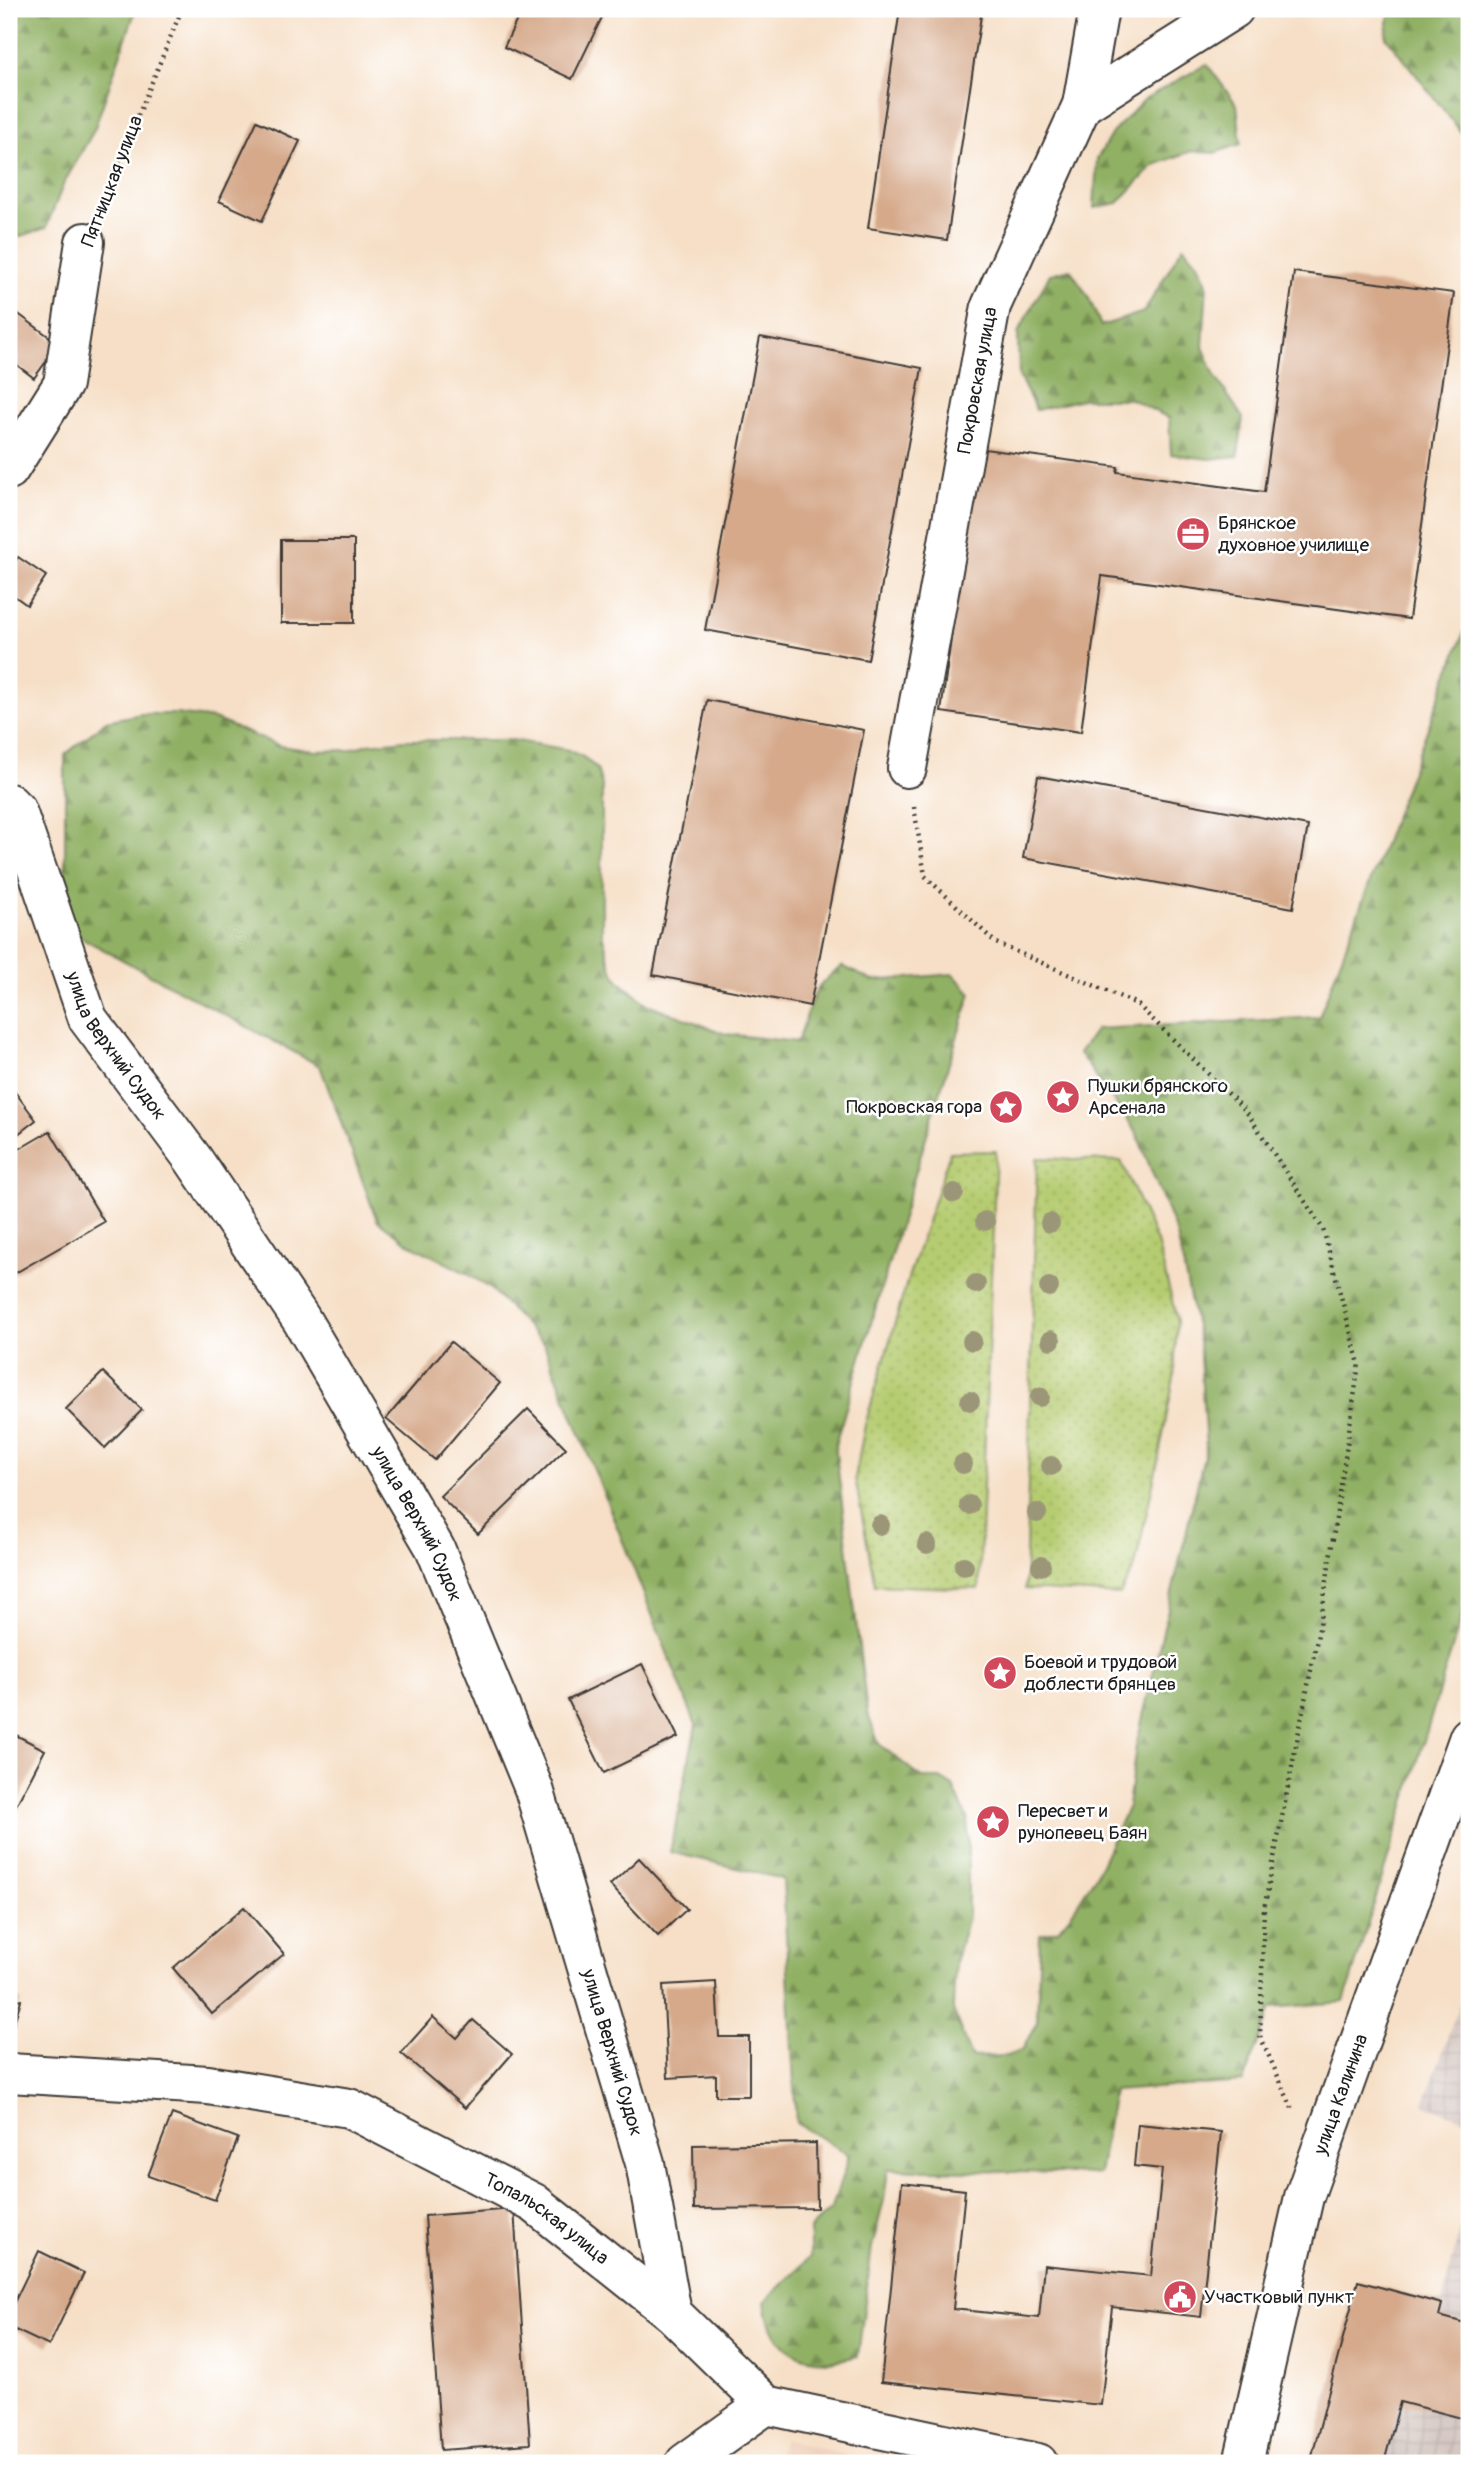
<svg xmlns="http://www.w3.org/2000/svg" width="1478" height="2472" viewBox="0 0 1478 2472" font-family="Pangolin,sans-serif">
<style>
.built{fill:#eed0bb}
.industrial{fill:url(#industrial-grid)}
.grass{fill:url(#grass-dots);stroke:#697446;stroke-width:2}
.forest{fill:url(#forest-firs);stroke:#566640;stroke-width:2}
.building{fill:#d5a98a}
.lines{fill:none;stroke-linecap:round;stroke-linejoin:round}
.minor-casing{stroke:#3d3936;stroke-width:42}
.primary-casing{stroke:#3d3936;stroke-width:42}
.path{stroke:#3d3936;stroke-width:4.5;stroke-dasharray:2 5;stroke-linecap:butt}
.minor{stroke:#fff;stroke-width:38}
.primary{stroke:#fff;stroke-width:38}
.tree{fill:#9c9679}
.labels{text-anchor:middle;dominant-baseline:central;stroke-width:5;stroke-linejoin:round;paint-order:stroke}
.street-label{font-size:19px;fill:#1c1c1c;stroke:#fff}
.poi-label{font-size:19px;fill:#1c1c1c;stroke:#fff;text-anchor:start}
</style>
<defs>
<pattern id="industrial-grid" width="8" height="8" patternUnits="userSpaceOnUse" patternTransform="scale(1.75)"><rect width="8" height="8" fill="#cfc0ba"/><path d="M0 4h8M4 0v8" fill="none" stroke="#b1a49f"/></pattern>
<pattern id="grass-dots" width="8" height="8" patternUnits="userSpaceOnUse" patternTransform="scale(1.75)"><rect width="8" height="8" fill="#b6cc71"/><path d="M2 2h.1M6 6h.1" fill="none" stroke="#9caf61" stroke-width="1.8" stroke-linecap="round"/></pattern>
<pattern id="forest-firs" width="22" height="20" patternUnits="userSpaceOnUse" patternTransform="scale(1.75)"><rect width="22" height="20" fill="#90b063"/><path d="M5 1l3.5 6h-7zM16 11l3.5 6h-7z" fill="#758e51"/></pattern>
</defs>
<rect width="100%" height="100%" fill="#fff"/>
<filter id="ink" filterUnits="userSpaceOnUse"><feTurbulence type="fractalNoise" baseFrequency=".0143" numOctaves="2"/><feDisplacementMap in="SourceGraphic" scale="14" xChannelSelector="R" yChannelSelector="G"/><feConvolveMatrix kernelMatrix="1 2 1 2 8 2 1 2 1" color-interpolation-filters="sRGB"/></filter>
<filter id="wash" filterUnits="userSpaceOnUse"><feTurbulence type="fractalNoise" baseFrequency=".00686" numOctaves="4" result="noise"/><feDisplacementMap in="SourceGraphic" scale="28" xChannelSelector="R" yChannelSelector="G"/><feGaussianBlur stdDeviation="1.57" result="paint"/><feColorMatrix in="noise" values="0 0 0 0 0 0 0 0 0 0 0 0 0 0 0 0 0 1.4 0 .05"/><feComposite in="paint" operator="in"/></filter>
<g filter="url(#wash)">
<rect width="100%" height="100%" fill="#f6dfc6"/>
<!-- built -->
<polygon class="built" points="784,2439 877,2463 773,2463"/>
<!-- industrial -->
<g class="industrial">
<polygon points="1469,1977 1469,2122 1424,2104"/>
<polygon points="1469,2190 1469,2463 1310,2463 1358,2281 1442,2303"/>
</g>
<!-- grass -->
<g class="grass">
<polygon points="996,1151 979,1589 875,1585 855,1478 865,1425 907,1282 950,1152"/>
<polygon points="1037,1158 1121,1161 1157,1242 1177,1320 1174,1378 1158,1461 1135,1566 1120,1595 1025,1589"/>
</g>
<!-- forest -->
<g class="forest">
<polygon points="9,9 136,9 94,130 64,183 46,228 9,240"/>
<polygon points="1390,9 1469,9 1469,142 1386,37"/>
<polygon points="1207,64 1237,105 1241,144 1214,153 1192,151 1154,165 1118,203 1094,208 1097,159 1112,133 1146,98"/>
<polygon points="1183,246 1198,263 1207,283 1203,347 1215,376 1243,418 1238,456 1209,459 1171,454 1169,418 1131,399 1082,399 1036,410 1019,376 1018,333 1050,274 1070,269 1088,296 1101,326 1144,312"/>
<path d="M1469 619V1593L1344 2002 1271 2008 1243 2082 1113 2091 1099 2174 888 2169 884 2200 872 2247 858 2356C808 2369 771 2356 765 2301L810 2257V2229L832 2208 849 2155 796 2123 783 1879 670 1852 696 1725 544 1344 491 1289 468 1274 411 1245 377 1220 320 1066 65 929V755L106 721 141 714H176L214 719 280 746 315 751 350 750 368 744 405 740H512L569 750 585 758 597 769 602 785V933L611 967 620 982 647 1004 726 1034 797 1042C806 1023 808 1001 821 985 826 978 835 972 842 966L873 981 953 974 971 993 927 1134 835 1445 867 1712 879 1744 922 1778H940L953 1786 968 1820V1917L955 1962 953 2010 971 2057 1007 2056 1023 2049 1037 2022 1040 1934 1058 1930 1069 1917 1096 1875 1128 1806 1136 1746 1206 1448 1199 1341 1177 1235 1136 1132 1079 1053 1096 1029 1319 1017Z"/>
</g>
<g id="blocks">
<!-- building -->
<g class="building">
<polygon points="522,9 606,9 572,79 504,47"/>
<polygon points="900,9 982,9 947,240 868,228"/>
<polygon points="257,121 300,141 262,221 219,201"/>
<polygon points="1294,272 1454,293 1409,619 1102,576 1081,732 941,712 977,448 1118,467 1117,472 1264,492"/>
<polygon points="9,307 59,344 34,378 9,359"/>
<polygon points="760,337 922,368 868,660 705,630"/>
<rect x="281" y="540" width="73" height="83"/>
<polygon points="18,557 46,576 27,605 9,592 9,571"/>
<polygon points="707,700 864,730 810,1006 653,975"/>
<polygon points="1038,776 1308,826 1293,908 1023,858"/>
<polygon points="12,1088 36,1120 9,1141 9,1090"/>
<polygon points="50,1131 104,1222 10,1276 9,1155"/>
<polygon points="451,1342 500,1383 435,1460 386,1419"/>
<polygon points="103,1372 142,1410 105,1448 66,1409"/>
<polygon points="528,1409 566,1448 478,1534 440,1496"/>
<polygon points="642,1664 678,1737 604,1773 568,1700"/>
<polygon points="10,1732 45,1750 9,1819 9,1734"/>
<polygon points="639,1858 687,1909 658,1936 610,1885"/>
<polygon points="244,1907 284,1954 212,2014 173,1968"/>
<polygon points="716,1982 719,2037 749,2037 749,2096 716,2096 716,2075 668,2078 663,1985"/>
<polygon points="9,1996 21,2000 9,2040"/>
<polygon points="433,2017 457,2038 473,2020 512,2054 465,2108 401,2053"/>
<polygon points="172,2114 238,2138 215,2200 148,2176"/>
<polygon points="1138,2124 1221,2132 1201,2317 1112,2307 1101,2405 881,2382 902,2183 965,2190 953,2309 1039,2318 1044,2265 1151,2276 1162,2169 1134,2166"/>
<polygon points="816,2143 817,2208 694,2209 693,2145"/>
<polygon points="514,2209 530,2444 441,2450 425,2216"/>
<polygon points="39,2251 84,2273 49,2346 9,2327 9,2313"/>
<polygon points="1358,2281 1442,2304 1439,2316 1469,2324 1469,2420 1400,2402 1384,2463 1310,2463"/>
</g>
</g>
</g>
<g filter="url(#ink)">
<use href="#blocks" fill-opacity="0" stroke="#3d3936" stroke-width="2"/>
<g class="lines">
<!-- minor casing -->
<g class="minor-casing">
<g id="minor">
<polyline points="1082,105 1234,9"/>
<polyline points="9,470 63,384 85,242"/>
<path id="s1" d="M907 768 991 306 1082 105 1099 9"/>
<path id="s2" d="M9 803 17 811 88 1019 193 1159 301 1319 435 1548 534 1789 645 2163 672 2313"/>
<path id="s3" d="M9 2073 208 2085 349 2108 534 2203 672 2313 766 2405 1038 2463"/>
<polyline points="685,2463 766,2405"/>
</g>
</g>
<!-- primary casing -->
<g class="primary-casing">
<g id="primary">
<path id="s4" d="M1243 2463 1304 2197 1469 1737"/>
</g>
</g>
<!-- path -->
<g class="path">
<polyline points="101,206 182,9"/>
<polyline points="914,807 925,876 996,943 1137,1004 1246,1111 1323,1229 1359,1364 1321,1619 1264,1909 1260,2036 1292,2108"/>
</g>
<!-- minor -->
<use href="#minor" class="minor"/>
<!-- primary -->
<use href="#primary" class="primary"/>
</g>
<!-- trees -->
<g class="tree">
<circle cx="954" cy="1193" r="10"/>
<circle cx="985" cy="1221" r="10"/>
<circle cx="1050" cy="1223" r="10"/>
<circle cx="976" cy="1284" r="10"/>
<circle cx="1049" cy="1287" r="10"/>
<circle cx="1051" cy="1340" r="10"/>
<circle cx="972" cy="1341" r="10"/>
<circle cx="1040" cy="1397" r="10"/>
<circle cx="970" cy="1401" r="10"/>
<circle cx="963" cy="1464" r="10"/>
<circle cx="1051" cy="1466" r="10"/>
<circle cx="969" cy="1505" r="10"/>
<circle cx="1037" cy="1513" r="10"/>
<circle cx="880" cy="1525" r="10"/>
<circle cx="927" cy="1544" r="10"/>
<circle cx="964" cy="1566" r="10"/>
<circle cx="1041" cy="1566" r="10"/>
</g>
</g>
<!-- icons -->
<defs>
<g id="office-disc" transform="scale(1.75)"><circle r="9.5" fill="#d1495b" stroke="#fff"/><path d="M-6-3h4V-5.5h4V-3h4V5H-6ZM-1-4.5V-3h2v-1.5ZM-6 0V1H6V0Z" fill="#fff"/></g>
<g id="sight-disc" transform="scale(1.75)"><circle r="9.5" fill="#d1495b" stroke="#fff"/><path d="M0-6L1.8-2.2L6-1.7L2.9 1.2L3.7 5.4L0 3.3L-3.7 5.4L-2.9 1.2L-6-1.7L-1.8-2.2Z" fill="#fff"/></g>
<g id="civic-disc" transform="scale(1.75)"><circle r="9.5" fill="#d1495b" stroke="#fff"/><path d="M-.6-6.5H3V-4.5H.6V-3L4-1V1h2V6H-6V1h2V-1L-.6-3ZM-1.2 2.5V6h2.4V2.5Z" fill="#fff"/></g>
</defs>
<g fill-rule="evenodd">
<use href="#office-disc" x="1193" y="534"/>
<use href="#sight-disc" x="1063" y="1097"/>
<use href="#sight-disc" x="1006" y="1107"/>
<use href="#sight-disc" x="1000" y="1673"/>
<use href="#sight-disc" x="993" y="1822"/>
<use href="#civic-disc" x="1180" y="2297"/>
</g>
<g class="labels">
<!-- street labels -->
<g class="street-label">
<text transform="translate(112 181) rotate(-69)">Пятницкая улица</text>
<text stroke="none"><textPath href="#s1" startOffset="394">Покровская улица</textPath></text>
<text stroke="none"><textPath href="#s2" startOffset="268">улица Верхний Судок</textPath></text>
<text stroke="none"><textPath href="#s2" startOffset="835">улица Верхний Судок</textPath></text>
<text stroke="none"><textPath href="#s2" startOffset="1400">улица Верхний Судок</textPath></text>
<text stroke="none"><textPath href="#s4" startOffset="382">улица Калинина</textPath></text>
<text stroke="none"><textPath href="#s3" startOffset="569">Топальская улица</textPath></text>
</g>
<!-- poi labels -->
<g class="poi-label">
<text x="1218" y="523">Брянское<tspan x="1218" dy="22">духовное училище</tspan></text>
<text x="1088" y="1086">Пушки брянского<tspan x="1088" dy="22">Арсенала</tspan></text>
<text x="982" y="1107" text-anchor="end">Покровская гора</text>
<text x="1024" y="1662">Боевой и трудовой<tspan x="1024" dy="22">доблести брянцев</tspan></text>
<text x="1018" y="1811">Пересвет и<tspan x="1018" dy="22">рунопевец Баян</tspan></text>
<text x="1204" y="2297">Участковый пункт</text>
</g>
</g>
<!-- margin -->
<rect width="1478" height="2472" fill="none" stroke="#fff" stroke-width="35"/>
</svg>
